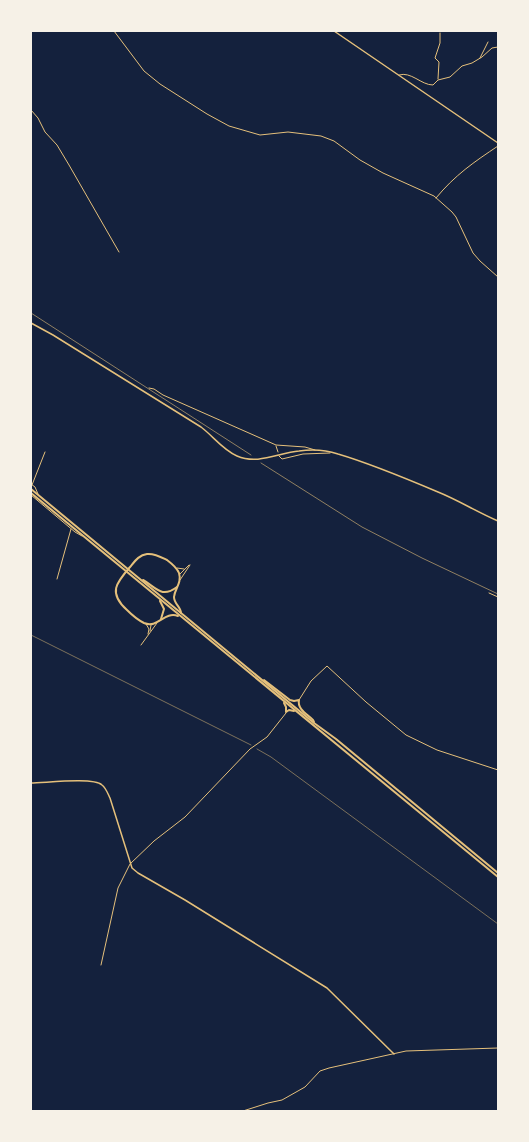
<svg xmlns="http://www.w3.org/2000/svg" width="529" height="1142" viewBox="0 0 529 1142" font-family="'Fira Sans',sans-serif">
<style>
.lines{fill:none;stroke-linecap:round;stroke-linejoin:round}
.path{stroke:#e5c07b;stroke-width:0.5}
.minor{stroke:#e5c07b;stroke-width:1}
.tertiary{stroke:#e5c07b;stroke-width:1.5}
.primary{stroke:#e5c07b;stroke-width:1.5}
.trunk{stroke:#e5c07b;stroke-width:2}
.rail{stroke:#918062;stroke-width:1}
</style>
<rect width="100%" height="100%" fill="#14213d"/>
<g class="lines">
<!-- path -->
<g class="path">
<polyline points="31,635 251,745"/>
<polyline points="257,749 271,757 498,924"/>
</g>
<!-- minor -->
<g class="minor">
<polyline points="114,31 144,71 160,84 207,114 229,126 260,135 288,132 321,136 334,141 360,160 383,173 434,196 452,212 456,217 473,253 480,261 498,277"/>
<polyline points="480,58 488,42"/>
<path d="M399 75C411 71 421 85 433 85L438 80 450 77 462 66 472 63 482 57 492 48 498 47"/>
<polyline points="438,79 439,62 435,58 440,43 440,33"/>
<polyline points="31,110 38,118 45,132 57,145 69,165 119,252"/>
<path d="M436 198C455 175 474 162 498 146"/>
<polyline points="149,388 154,389 163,395 276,445 305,447 315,450"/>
<polyline points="276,446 278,452"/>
<polyline points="279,456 282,459 303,454 330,453"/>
<polyline points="31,484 35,487 38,494"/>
<polyline points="32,485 45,452"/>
<polyline points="31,495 75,532 82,536"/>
<polyline points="177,568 184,569"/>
<polyline points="180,574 189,565"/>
<polyline points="57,579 71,529"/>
<polyline points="180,580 190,565"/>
<polyline points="489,593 498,597"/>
<polyline points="146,624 149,629 148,634"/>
<polyline points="150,631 151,625"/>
<polyline points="141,645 157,623"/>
<polyline points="299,700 311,681 327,666 366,702 406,735 437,750 498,770"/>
<polyline points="101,965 118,888 130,864 154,841 185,817 250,749 267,737 286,713"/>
<polyline points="243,1111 268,1103 282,1100 305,1087 320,1071 329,1068 406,1051 498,1048"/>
</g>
<!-- tertiary -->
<g class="tertiary">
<path d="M31 323 53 335 201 427C213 436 223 450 237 456 258 465 278 453 299 451 312 449 326 450 338 454 372 464 405 478 438 492 458 500 477 512 498 521"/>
<path d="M31 783C45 783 93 777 102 785 106 788 108 794 110 798L132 868 138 873 185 900 327 988 394 1054"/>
</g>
<!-- primary -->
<polyline class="primary" points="334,31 498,143"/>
<!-- trunk -->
<g class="trunk">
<polyline points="31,489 314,723 336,739 498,873"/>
<polyline points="31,493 498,877"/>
<path d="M143 580C156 587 161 599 177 587"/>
<polyline points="160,601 164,609 161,619"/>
<path d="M178 616C164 611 158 629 144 623 138 620 132 615 127 610 108 593 116 583 130 567 135 561 139 555 147 554 154 553 161 557 167 560 171 563 177 568 179 573 182 583 175 588 174 597 174 604 181 607 181 613"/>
<path d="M264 680 290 700 294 701 299 700C297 709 307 714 313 720L314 722"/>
<polyline points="284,703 286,707 286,712 289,710 294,711"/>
</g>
<!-- rail -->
<g class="rail">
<polyline points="31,313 251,455"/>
<polyline points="261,463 362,527 422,558 498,594"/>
</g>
</g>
<!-- border -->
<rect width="529" height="1142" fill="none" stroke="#f6f1e7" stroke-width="64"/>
</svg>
